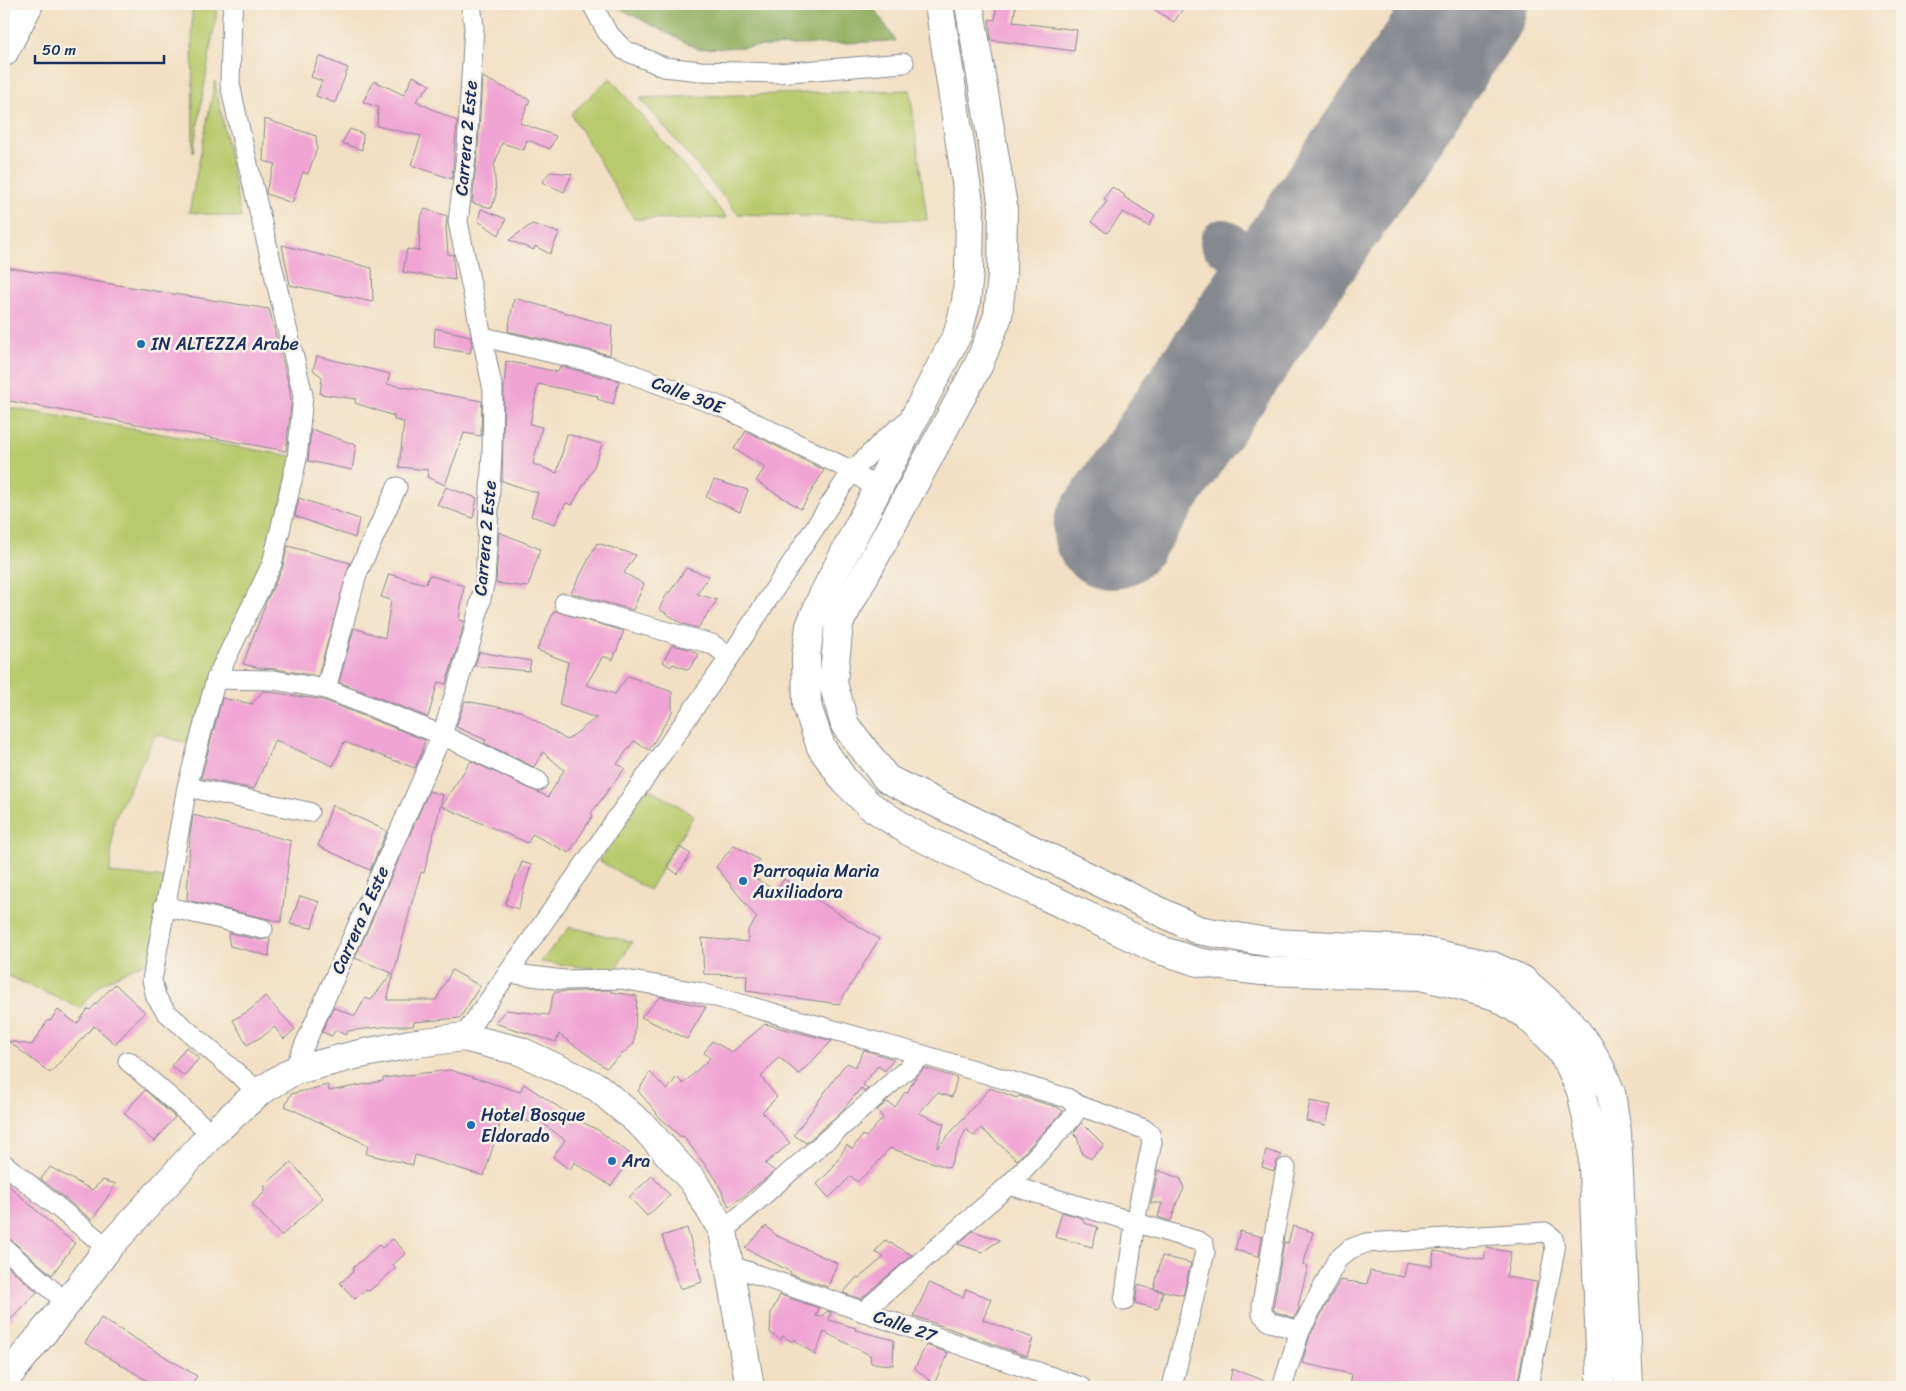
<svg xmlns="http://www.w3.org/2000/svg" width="1906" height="1391" viewBox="0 0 1906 1391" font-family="Sriracha,sans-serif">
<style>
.green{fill:#b9ca6d;stroke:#6a7c66}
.forest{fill:#92ae60;stroke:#566e5f}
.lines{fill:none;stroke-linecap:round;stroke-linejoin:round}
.taxiway{stroke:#868890;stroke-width:46}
.runway{stroke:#868890;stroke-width:116}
.building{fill:#f0a4d3}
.street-casing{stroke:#868890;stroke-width:21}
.secondary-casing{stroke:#868890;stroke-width:30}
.primary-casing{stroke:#868890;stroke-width:30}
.street{stroke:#fff;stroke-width:19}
.secondary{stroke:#fff;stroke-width:28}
.primary{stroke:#fff;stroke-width:28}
.poi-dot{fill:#1f6fb2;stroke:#f7f3e8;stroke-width:2}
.labels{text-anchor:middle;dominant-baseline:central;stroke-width:5;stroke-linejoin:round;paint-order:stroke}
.street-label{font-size:18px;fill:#1b2f5e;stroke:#f7f3e8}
.poi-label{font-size:18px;fill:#1b2f5e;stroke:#f7f3e8;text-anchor:start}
</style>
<rect width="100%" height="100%" fill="#f7f3e8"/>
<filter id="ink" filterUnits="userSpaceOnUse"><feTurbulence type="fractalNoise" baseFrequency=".02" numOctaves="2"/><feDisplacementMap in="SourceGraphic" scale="10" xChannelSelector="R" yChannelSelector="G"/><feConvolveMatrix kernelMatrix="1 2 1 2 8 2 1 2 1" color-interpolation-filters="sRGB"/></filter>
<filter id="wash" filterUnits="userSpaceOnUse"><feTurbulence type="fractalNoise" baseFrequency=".0096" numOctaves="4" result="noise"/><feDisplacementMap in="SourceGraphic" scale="20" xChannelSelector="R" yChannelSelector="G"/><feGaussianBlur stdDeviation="1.12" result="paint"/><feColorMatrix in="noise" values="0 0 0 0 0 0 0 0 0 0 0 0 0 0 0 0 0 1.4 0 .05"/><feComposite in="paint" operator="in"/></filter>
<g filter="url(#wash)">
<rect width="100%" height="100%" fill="#f1e0c3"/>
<!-- green -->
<g class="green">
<polygon points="192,4 218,4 193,153"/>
<polygon points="610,78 727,218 634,219 571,114"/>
<polygon points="215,81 241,218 189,212"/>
<polygon points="910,90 927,220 738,214 640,98"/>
<polygon points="4,407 292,456 270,551 189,744 156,734 114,820 110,873 165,878 151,959 101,984 80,1008 4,974"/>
<polygon points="645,786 694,815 649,890 600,861"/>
<polygon points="570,927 632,942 615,971 540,962"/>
</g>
<!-- forest -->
<polygon class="forest" points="611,4 871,4 896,41 698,49"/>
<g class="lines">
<!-- taxiway -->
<polyline class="taxiway" points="1223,242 1282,280"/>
<!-- runway -->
<polyline class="runway" points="1111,531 1470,4"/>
</g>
<g id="blocks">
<!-- building -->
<g class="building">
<polygon points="997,4 1016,4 1013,22 1077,30 1074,51 991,40 989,19 995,20"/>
<polygon points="1146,4 1186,4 1174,22"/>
<polygon points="319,56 348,68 335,103 316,96 322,81 311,77"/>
<polygon points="413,76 430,85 416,101 457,121 452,179 411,165 421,136 377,126 378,107 363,102 374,81 404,95"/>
<polygon points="482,77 530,100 520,123 556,136 550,149 527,140 524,150 502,143 494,166 496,194 492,208 472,203 478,148"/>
<polygon points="265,119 316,136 317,148 308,174 303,172 292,203 267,194 266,190 275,164 263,161"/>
<polygon points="350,129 363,134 362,150 342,143"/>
<polygon points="550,172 572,174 564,192 542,182"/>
<polygon points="1112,187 1125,195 1124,197 1155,216 1149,226 1123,212 1107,233 1091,222 1107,201 1104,199"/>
<polygon points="425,209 447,216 446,227 448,254 453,255 455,280 403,272 407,249 419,251 420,219"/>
<polygon points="481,209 506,219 499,235 478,221"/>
<polygon points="532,224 559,233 550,254 535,246 534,250 509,240"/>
<polygon points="282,245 372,268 373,302 290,285"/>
<polygon points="4,267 269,309 290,390 291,404 286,451 4,400"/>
<polygon points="514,298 612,326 610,355 508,331"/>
<polygon points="435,328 470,336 472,344 470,353 434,347"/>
<polygon points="317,356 390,374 387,384 482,401 481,436 464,433 445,485 427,477 428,470 399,467 404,422 394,420 394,416 355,403 356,399 320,394 322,377 313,370"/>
<polygon points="506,361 558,372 560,366 619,381 613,404 597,399 598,396 538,384 530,424 542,427 533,464 557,473 567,434 602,444 594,467 572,505 566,503 555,524 531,516 538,493 502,481 504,388"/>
<polygon points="311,429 356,445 352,470 308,461"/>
<polygon points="746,431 824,470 801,509 756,481 765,467 734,449"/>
<polygon points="714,480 748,490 740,512 706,497"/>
<polygon points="446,487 477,498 473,518 437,505"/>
<polygon points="299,498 359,519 355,538 295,516"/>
<polygon points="499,532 540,549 528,587 496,583"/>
<polygon points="597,543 636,555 624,573 644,584 633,610 571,593"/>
<polygon points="288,546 350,563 318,676 276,669 260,668 243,664 267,600 282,569"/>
<polygon points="686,568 709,576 697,594 717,600 698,628 683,624 659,609 668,592 670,592"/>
<polygon points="389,574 426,584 429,575 464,586 459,620 464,621 461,635 446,684 438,682 428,717 339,682 354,628 385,638 391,600 381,597"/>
<polygon points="554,611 624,631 613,660 603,656 586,685 615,694 628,676 672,692 672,712 649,750 634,741 617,764 625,768 591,813 593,815 569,853 532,834 528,843 441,806 471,761 548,797 564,770 543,752 534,767 484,743 486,740 456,727 465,701 520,711 567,740 596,718 559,705 568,662 537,650"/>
<polygon points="672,645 689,649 699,655 688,670 673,664 671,667 663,662"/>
<polygon points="479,652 531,661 529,671 475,666"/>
<polygon points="263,691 323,700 425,740 421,754 415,768 344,742 333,766 275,740 254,789 201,778 222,698 252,704"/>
<polygon points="429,791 443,795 424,873 421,872 412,902 387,1000 436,1000 452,970 480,986 460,1018 414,1022 413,1026 390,1026 348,1031 346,1035 335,1030 332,1036 322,1032 333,1007 355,1016 365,998 371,1000 392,973 355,958"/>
<polygon points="332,805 387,831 370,870 318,846"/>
<polygon points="193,815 291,841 281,922 187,900 190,836"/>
<polygon points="734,845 759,860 753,877 776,891 784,879 879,939 839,1004 746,991 747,975 704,974 702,938 748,942 748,930 757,918 716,867"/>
<polygon points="679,847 691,854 677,874 667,866"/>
<polygon points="522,862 531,865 518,909 505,904"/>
<polygon points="300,896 319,902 312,928 290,924"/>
<polygon points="229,933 260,940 270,938 269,956 230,946 228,936"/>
<polygon points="115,984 145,1012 115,1044 94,1026 50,1073 8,1041 32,1045 48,1020 50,1021 58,1010 77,1024 88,1009 90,1010"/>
<polygon points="611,990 611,992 637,996 634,1044 606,1068 559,1034 556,1042 494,1023 506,1010 548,1015 554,992"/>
<polygon points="265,996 295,1029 284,1039 274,1027 266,1034 247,1045 233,1020 250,1010"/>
<polygon points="660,997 706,1007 687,1039 641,1017"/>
<polygon points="765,1024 832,1041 799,1074 779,1057 761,1077 777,1097 762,1112 790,1143 765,1164 775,1171 729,1207 716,1179 683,1136 681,1137 656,1114 657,1113 638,1091 650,1072 667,1090 677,1077 683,1084 710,1058 704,1053 712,1041 732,1052"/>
<polygon points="186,1047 199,1058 184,1076 171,1066"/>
<polygon points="864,1050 894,1059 885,1071 878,1066 863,1085 868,1089 864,1092 861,1088 841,1112 806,1143 794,1135 843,1067 848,1063 855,1067"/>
<polygon points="925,1068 957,1078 952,1097 937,1093 919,1113 944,1124 937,1148 990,1088 1017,1098 1019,1096 1057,1107 1063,1111 1017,1160 981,1128 974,1136 966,1129 949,1168 890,1148 874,1167 857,1182 851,1176 829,1198 817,1184 831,1170 847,1145 852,1149 863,1135 866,1137 883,1118 877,1110 887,1102 895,1107 905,1092 907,1093 916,1076"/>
<polygon points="450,1070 520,1092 524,1084 578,1120 598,1130 633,1156 611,1186 574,1162 570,1170 553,1157 565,1140 533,1116 529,1122 505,1107 484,1176 415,1155 413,1165 366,1154 368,1145 285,1106 291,1094 328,1085 329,1091 383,1081 383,1078"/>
<polygon points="145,1090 175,1117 154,1142 124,1113"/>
<polygon points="1310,1101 1331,1105 1326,1125 1306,1121"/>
<polygon points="1082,1123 1104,1145 1091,1159 1082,1154 1077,1137 1073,1133"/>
<polygon points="1266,1150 1282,1155 1277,1161 1274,1171 1262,1167"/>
<polygon points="291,1162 323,1198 281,1236 252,1204 265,1192 265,1185"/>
<polygon points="50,1167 92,1190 103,1180 116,1184 92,1220 41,1179"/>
<polygon points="1158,1170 1181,1179 1184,1189 1177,1202 1171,1221 1158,1217 1162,1203 1151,1203"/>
<polygon points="652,1176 670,1195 647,1216 629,1197"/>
<polygon points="4,1181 60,1232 75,1243 52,1275 11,1240 4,1237"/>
<polygon points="1062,1212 1082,1218 1084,1223 1098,1227 1092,1247 1055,1237"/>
<polygon points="766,1226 777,1236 837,1263 828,1287 790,1274 791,1272 745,1248"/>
<polygon points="1293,1226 1313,1232 1303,1265 1308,1266 1298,1306 1300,1307 1294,1318 1276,1312 1273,1309 1284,1242 1288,1243"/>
<polygon points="687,1228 702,1282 680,1289 662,1236"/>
<polygon points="973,1231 1000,1240 982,1252 958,1244"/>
<polygon points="1240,1231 1262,1237 1259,1256 1235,1250"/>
<polygon points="393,1239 406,1253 393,1265 396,1268 369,1291 366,1290 355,1299 340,1283 353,1272 353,1268 379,1245 382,1248"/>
<polygon points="885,1240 912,1255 861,1299 843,1293 857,1277 859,1278 884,1257 875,1252"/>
<polygon points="1486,1248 1511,1252 1506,1277 1537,1282 1517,1387 1349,1387 1351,1374 1302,1363 1310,1335 1340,1280 1367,1284 1370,1271 1404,1277 1407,1262 1432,1266 1434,1251 1484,1259"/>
<polygon points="1162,1256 1191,1263 1183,1295 1154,1289"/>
<polygon points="4,1263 37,1292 4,1327"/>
<polygon points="929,1283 963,1297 966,1289 991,1299 983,1320 1033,1338 1027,1356 914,1316"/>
<polygon points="1138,1285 1163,1292 1158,1309 1135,1303"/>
<polygon points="780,1295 819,1308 816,1316 821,1317 827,1311 831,1312 829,1320 856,1328 855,1330 894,1340 893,1365 871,1363 870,1355 824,1332 815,1355 794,1339 793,1342 782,1336 781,1340 770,1333 771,1313"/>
<polygon points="101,1318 197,1376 190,1387 158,1387 85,1343"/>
<polygon points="926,1345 948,1353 934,1384 915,1368"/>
<polygon points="1232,1369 1271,1383 1271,1387 1229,1387"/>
</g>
</g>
</g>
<g filter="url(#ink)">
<use href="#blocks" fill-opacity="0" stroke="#868890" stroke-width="1"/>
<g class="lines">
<!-- street casing -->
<g class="street-casing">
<g id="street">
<polyline points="234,4 232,15 230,84 241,135 303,395 297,459 272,564 216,679 187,787 152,980 156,997 166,1012 259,1092"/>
<polyline points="592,4 607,32 624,50 664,67 700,71 778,73 904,63"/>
<polyline points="483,337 613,367 727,409 852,471 878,490"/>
<polyline points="564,603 712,644 730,657"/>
<polyline points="216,679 274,680 326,689 442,735 538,781"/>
<polyline points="326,689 357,574 397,487"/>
<polyline points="187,787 309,812"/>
<polyline points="164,906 263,929"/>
<polyline points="508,973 563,980 620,979 698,992 923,1055 1067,1098 1080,1106 1144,1129 1150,1134 1152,1142 1135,1222 1124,1301"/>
<polyline points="463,1037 730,657 852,471 883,441 909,419"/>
<polyline points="128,1061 212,1134"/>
<polyline points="293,1071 442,735 472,638 485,581 492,453 493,390 458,222 467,147 474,27 471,4"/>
<polyline points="4,1164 108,1248"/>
<polyline points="1286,1168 1262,1303 1262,1314 1270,1322 1300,1331"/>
<polyline points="1009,1185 1198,1241 1204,1245 1205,1252 1172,1387"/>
<polyline points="723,1231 923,1055"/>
<polyline points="4,1248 67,1303"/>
<polyline points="729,1265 1081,1387"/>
<polyline points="863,1312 1009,1185 1070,1120 1080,1106"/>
<polyline points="1282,1387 1300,1331 1337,1260 1350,1249 1366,1243 1545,1232 1553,1238 1555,1250 1528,1387"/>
</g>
</g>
<!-- secondary casing -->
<g class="secondary-casing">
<g id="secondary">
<polyline points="4,52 29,4"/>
<polyline points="4,1381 67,1303 108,1248 212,1134 259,1092 293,1071 355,1055 410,1044 463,1037 520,1051 597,1087 642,1125 693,1181 723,1231 750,1387"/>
</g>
</g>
<!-- primary casing -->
<g class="primary-casing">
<g id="primary">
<polyline points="939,4 970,209 969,272 966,302 958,333 822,597 810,626 806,657 807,706 821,747 845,781 869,805 910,832 1157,949 1198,962 1229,967 1262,971 1420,976 1458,985 1496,996 1526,1015 1551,1039 1568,1062 1581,1091 1592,1143 1601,1375 1600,1387"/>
<polyline points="969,4 1003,206 1002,275 998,316 979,364 839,623 833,683 845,725 887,779 1198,930 1272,943 1416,950 1490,965 1523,980 1567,1019 1589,1047 1601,1069 1611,1093 1617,1133 1629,1387"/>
</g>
</g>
<!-- street -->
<use href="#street" class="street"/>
<!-- secondary -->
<use href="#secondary" class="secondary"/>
<!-- primary -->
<use href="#primary" class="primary"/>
</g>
</g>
<!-- markers -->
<g class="poi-dot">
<circle cx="141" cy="344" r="5"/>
<circle cx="743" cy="881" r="5"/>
<circle cx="471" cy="1125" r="5"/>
<circle cx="612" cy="1161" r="5"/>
</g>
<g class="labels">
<!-- street labels -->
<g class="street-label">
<text transform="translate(466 138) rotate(-85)">Carrera 2 Este</text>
<text transform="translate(688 395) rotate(21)">Calle 30E</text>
<text transform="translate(485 538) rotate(-85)">Carrera 2 Este</text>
<text transform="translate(360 920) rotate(-66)">Carrera 2 Este</text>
<text transform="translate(905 1326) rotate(19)">Calle 27</text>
</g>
<!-- poi labels -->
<g class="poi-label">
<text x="151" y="344">IN ALTEZZA Arabe</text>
<text x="753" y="871">Parroquia Maria<tspan x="753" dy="21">Auxiliadora</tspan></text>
<text x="481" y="1115">Hotel Bosque<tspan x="481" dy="21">Eldorado</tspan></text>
<text x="622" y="1161">Ara</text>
</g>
</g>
<!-- margin -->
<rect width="1906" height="1391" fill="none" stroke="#f7f3e8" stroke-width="20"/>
<!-- scale -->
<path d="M35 55v8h129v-8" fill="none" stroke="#1b2f5e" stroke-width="2.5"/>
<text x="42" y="55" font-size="15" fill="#1b2f5e" stroke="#f7f3e8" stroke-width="4" paint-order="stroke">50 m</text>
</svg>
